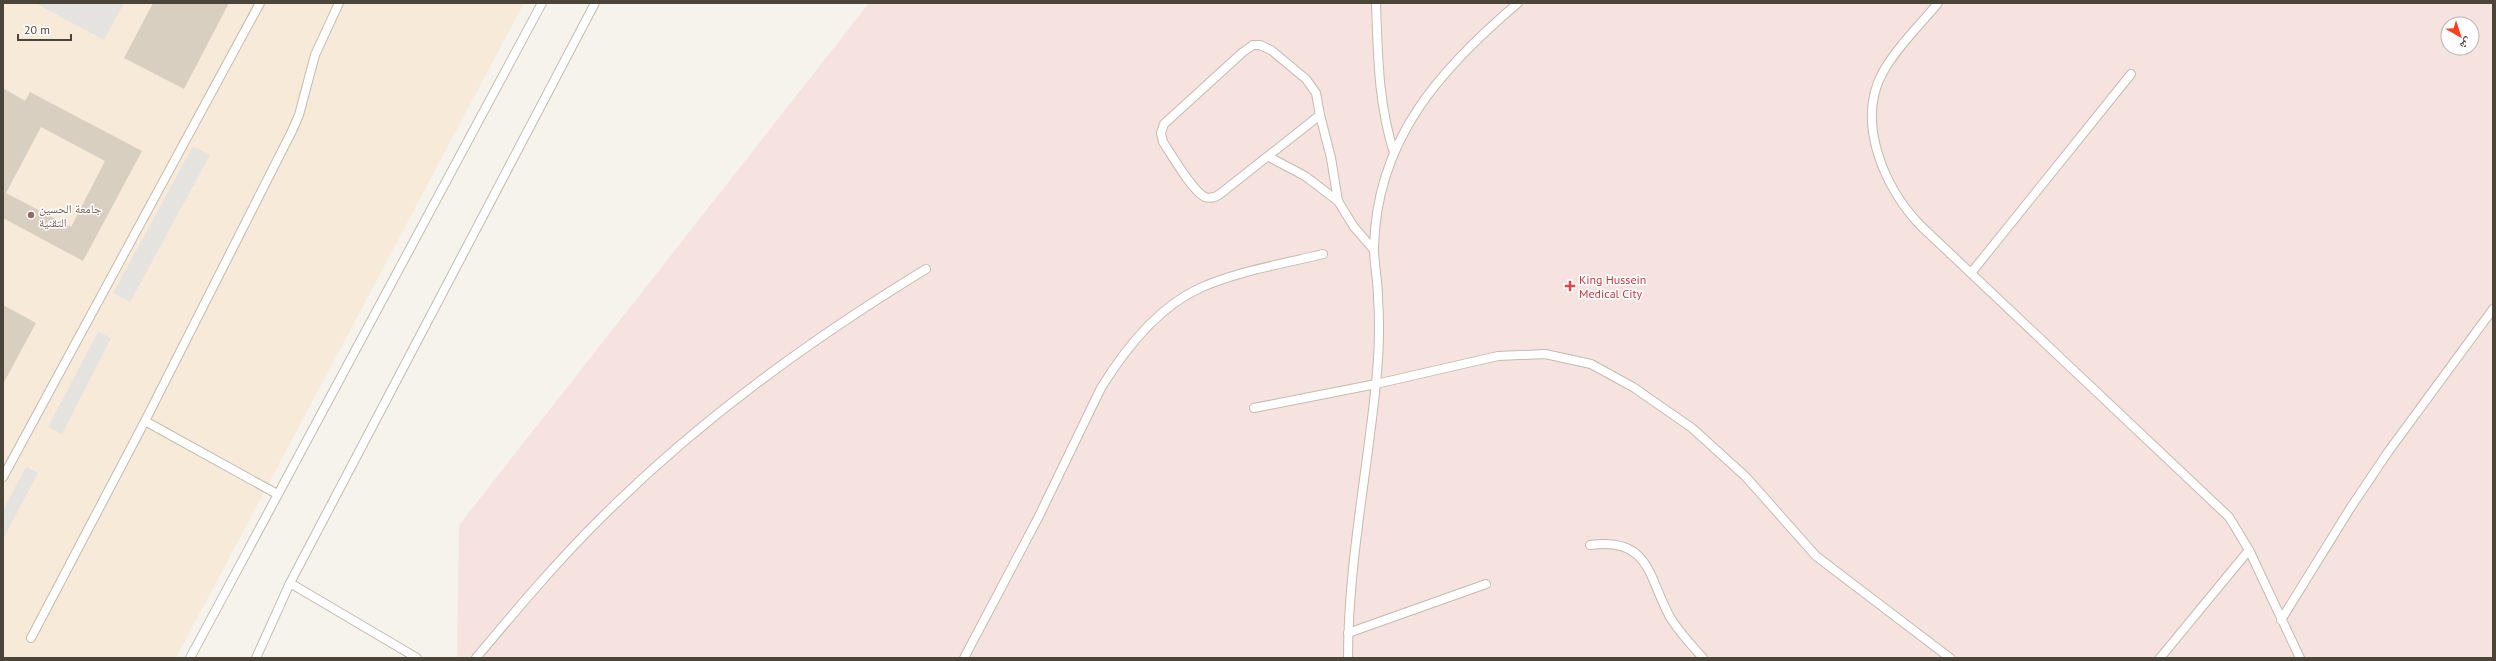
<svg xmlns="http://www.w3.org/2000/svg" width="2496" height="661" viewBox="0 0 2496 661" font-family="'PT Sans','Noto Naskh Arabic',sans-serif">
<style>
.commercial{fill:#f7ead8}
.medical{fill:#f6e3e0;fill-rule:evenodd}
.parking{fill:#e5e3e0}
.building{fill:#d8cfc1;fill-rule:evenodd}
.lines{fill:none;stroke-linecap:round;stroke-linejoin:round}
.service-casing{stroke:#c2bbae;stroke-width:10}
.service{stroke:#fff;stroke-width:8}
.education-dot{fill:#8d6e63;stroke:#fff;stroke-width:1.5}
.health-dot{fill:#e0444e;stroke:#fff;stroke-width:1.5}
.labels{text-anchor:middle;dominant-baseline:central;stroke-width:3;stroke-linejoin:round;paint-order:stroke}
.education-label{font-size:12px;fill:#785e54;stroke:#fff;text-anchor:start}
.health-label{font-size:12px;fill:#be3a42;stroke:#fff;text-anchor:start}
</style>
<rect width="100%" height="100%" fill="#f6f3ec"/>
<!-- commercial -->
<polygon class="commercial" points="3,3 524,3 176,658 3,658"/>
<!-- medical -->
<path class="medical" d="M869 3H2493V658H457L459 525ZM2448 24H2472V48H2448Z"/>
<!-- parking -->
<g class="parking">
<polygon points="35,3 124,3 104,40"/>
<polygon points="193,146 210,155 130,302 113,293"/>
<polygon points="98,332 111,338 62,434 48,427"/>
<polygon points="26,467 38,473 3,539 3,510"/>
</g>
<!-- building -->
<g class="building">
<polygon points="153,3 229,3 184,89 124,58"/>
<path d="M3 88 25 101 30 92 142 151 83 261 3 218ZM41 127 105 161 71 227 6 193Z"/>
<polygon points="3,305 36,323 3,384"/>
</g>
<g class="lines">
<!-- service casing -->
<g class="service-casing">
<g id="service">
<path d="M1376 3C1378 55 1378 103 1394 153"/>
<path d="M1938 3C1920 25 1897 47 1883 72 1855 122 1885 189 1921 226L2229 517 2249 550 2300 658"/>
<path d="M1253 45H1260L1271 50 1306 79 1316 93 1320 115 1220 194C1216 197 1211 199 1205 197 1193 192 1171 154 1163 142L1161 133 1164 124 1243 52Z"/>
<polyline points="1320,115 1331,158 1338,201"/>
<polyline points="1269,157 1305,176 1338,201 1354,227 1374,250"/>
<polyline points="1971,273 2131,74"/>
<polyline points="1254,408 1376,384 1498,356 1545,354 1591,364 1633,387 1692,428 1746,477 1816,556 1950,658"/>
<polyline points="145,421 277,494"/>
<polyline points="3,477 260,3"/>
<path d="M1590 545C1651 537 1648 578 1670 617 1679 632 1691 645 1703 658"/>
<polyline points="290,583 417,658"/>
<polyline points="2281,620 2351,507 2388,452 2493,309"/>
<polyline points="1348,633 1486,584"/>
<polyline points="31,638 145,421 292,131 299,115 315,55 339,3"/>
<polyline points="190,658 542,3"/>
<polyline points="256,658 290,583 595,3"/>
<path d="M476 658C517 609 559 559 605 514 702 418 810 340 926 269"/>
<path d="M964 658 1038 518 1101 388C1125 349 1158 307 1200 288 1238 271 1283 264 1323 254"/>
<path d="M1348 658C1348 566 1367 474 1376 383 1379 354 1380 326 1378 298 1378 281 1374 265 1374 248 1376 140 1440 69 1518 3"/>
<polyline points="2160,658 2249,550"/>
</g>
</g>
<!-- service -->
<use href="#service" class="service"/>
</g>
<!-- markers -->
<circle class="education-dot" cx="31" cy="215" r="4"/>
<path class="health-dot" d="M1568 280h4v4h4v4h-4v4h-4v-4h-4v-4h4z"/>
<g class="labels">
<!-- education labels -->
<g class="education-label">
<text x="39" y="208">جامعة الحسين<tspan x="39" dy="14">التقنية</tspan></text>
</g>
<!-- health labels -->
<g class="health-label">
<text x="1579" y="279">King Hussein<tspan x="1579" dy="14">Medical City</tspan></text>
</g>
</g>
<!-- border -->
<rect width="2496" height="661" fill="none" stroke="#4b4439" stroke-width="8"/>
<!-- north arrow -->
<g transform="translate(2460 36) rotate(141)"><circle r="19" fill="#ffffff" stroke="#b7b4b0"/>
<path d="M0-3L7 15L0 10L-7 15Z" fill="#fc3f1d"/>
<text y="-6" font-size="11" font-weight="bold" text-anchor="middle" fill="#4b4439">ش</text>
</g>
<!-- scale -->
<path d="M18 34v6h53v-6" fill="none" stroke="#4b4439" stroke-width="2"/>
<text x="24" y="34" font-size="12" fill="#4b4439" stroke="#ffffff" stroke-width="3" paint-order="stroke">20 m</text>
</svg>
